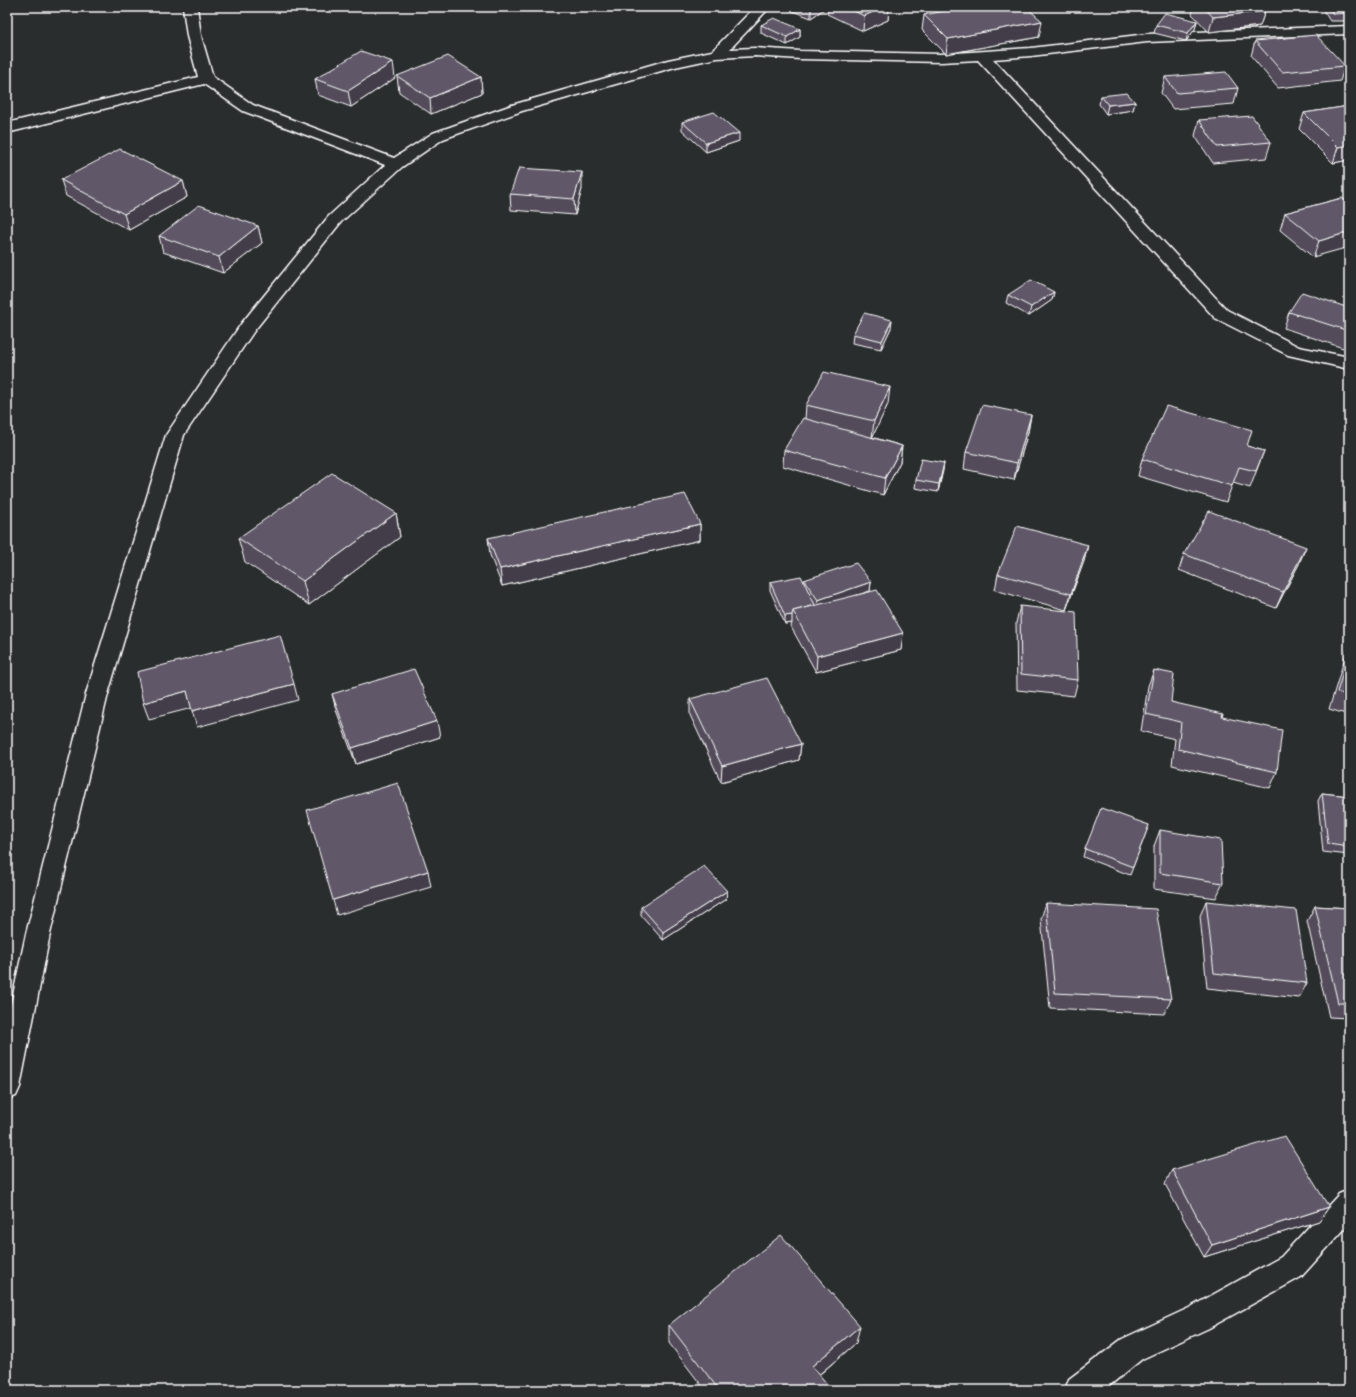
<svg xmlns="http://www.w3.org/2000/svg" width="1356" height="1397" viewBox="0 0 1356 1397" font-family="'Gochi Hand',sans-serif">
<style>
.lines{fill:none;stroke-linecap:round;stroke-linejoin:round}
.minor-casing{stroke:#fff;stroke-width:3}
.minor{fill:#2a2d2e;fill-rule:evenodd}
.wall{fill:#534c5a;stroke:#fff}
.shaded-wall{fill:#433e4a;stroke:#fff}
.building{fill:#605869;stroke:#fff}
</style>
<rect width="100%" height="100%" fill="#2a2d2e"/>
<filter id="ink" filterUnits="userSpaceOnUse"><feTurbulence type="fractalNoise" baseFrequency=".025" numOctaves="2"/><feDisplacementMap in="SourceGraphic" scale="8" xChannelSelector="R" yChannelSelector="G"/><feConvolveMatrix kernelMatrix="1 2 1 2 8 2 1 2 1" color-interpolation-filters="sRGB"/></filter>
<g filter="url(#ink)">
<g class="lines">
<!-- minor casing -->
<g class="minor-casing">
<g id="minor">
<polygon points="183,7 197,7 201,36 213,77 253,105 394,158 433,133 512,105 668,60 712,51 755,7 770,7 730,49 755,48 800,51 941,54 1031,48 1147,34 1349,26 1349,34 1147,42 1031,56 993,59 1227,310 1299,347 1349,357 1349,369 1288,355 1215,318 978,60 941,62 800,59 755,56 717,58 675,67 522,111 443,139 402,167 341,222 254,331 184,435 108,694 50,934 20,1087 16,1096 7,1099 7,1023 26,934 86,694 166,435 241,324 329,216 385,165 243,111 204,84 7,133 7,123 198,77 187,36"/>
<polygon points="1349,1190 1349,1224 1301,1277 1209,1328 1142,1359 1104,1390 1065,1390 1069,1379 1122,1339 1189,1308 1281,1257 1339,1194"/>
</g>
</g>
<!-- minor -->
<use href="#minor" class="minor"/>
</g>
<!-- wall -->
<g class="wall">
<polygon points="782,7 827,7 811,18"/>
<polygon points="828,7 889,7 888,20 863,31 827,14"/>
<polygon points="1194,7 1261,7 1265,11 1260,26 1209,32 1192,14"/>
<polygon points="1321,7 1349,7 1349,21 1330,21"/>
<polygon points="924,15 1039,37 946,54 922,30"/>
<polygon points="1197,21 1195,29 1186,41 1154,33 1156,25"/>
<polygon points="761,25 800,29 800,37 787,45 761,33"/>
<polygon points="1255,41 1345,66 1340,81 1278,88 1251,56"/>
<polygon points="397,76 481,77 482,93 431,114 399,92"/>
<polygon points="1165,77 1238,88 1234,104 1173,109 1161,93"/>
<polygon points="395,78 351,107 318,95 315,79"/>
<polygon points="1101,96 1135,102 1133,110 1106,114 1099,104"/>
<polygon points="1349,106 1349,160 1333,163 1299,129 1304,113"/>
<polygon points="1199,120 1271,142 1266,158 1213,163 1195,136"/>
<polygon points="682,122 739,141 706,152 682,130"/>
<polygon points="61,180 183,181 187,197 129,230 66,196"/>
<polygon points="582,189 575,215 511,210 510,194"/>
<polygon points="1342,198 1313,257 1280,230 1285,213"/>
<polygon points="258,226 262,243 223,273 163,252 159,236"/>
<polygon points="1054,292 1052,300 1029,316 1006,303 1008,295"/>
<polygon points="1349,308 1349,350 1284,328 1289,312"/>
<polygon points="891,328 881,349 852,343 853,334"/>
<polygon points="888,404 872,437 902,446 900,462 883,495 783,466 784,450 805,419 806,405"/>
<polygon points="1031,415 1028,432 1014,480 964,469 966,452"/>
<polygon points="1247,446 1264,451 1250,488 1233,483 1226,502 1138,476 1142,459"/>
<polygon points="944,463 938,492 915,488 916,480"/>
<polygon points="396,513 400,537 309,605 245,562 238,538"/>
<polygon points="700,524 700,540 502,586 490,555 488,538"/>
<polygon points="1088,545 1084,561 1066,610 995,590 998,574"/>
<polygon points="1184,554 1299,564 1276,608 1179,570"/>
<polygon points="804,580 871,582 870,591 860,594 903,633 901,650 816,672 791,627 792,623 785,624 770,590 770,582 804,582"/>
<polygon points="1020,606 1078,680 1074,696 1017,690 1016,623"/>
<polygon points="1349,644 1349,715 1329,709"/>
<polygon points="1154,670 1171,702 1222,717 1277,772 1270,788 1172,765 1175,739 1141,731 1148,686"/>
<polygon points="332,694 440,737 356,764 336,710"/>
<polygon points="690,699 801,744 799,760 721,782 690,715"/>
<polygon points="1322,793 1349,796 1349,855 1323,852 1318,801"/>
<polygon points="1149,825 1130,875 1083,857 1085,849"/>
<polygon points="1160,830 1223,883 1216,898 1154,889 1154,846"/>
<polygon points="727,891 726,899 663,940 641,915 641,907"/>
<polygon points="1206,901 1307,983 1299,998 1207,988 1200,916"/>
<polygon points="1046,903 1171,999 1164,1014 1050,1008 1041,919"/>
<polygon points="1315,906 1349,908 1349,1018 1329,1017 1307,921"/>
<polygon points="1172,1170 1329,1207 1319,1221 1204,1257 1165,1184"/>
<polygon points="669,1325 856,1343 819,1375 832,1390 705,1390 669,1343"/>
</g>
<!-- shaded-wall -->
<g class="shaded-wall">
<polygon points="811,7 827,7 811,18"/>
<polygon points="884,7 889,7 888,20 863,31 864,16"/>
<polygon points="1265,11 1260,26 1209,32 1213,17"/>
<polygon points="1042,21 1039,37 946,54 948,39"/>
<polygon points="1197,21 1195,29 1186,41 1188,33"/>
<polygon points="800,29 800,37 787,45 787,37"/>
<polygon points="393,62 395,78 351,107 348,91"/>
<polygon points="481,77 482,93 431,114 430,98"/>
<polygon points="1135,102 1133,110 1106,114 1108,105"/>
<polygon points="739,133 739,141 706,152 706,143"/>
<polygon points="1349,145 1349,160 1333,163 1338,147"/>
<polygon points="582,172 582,189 575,215 574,199"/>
<polygon points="183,181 187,197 129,230 124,214"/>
<polygon points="258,226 262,243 223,273 219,257"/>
<polygon points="1349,232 1349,247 1313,257 1319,241"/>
<polygon points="1054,292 1052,300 1029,316 1031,307"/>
<polygon points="892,320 891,328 881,349 882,341"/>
<polygon points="890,387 888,404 872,438 874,421"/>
<polygon points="1031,415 1028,432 1014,480 1017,463"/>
<polygon points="902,446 900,462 883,495 885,478"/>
<polygon points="944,463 943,471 938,492 939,484"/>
<polygon points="396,513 400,537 309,605 303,581"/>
<polygon points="700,524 700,540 502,586 500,569"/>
<polygon points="1088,545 1084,561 1066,610 1071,594"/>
<polygon points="1306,547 1299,564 1276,608 1283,592"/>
<polygon points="871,582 870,591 817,608 818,600"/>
<polygon points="792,615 792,623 785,624 785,616"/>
<polygon points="903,633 901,650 816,672 817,656"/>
<polygon points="294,684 298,700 197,727 192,711"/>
<polygon points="187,691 192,708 149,719 143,703"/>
<polygon points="437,721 440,737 356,764 352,748"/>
<polygon points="801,744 799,760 721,782 722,766"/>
<polygon points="428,871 431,887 337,915 333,900"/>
<polygon points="727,891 726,899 663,940 663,932"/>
<polygon points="1329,1207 1319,1221 1204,1257 1212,1245"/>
<polygon points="860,1326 856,1343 809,1383 812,1366"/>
</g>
<!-- building -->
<g class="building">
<polygon points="846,7 884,7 864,16"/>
<polygon points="964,7 1026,7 1042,21 948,39 924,15"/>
<polygon points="1204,7 1261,7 1265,11 1213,17"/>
<polygon points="1328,7 1349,7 1349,13 1333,14"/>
<polygon points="1165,13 1197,21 1188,33 1156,25"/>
<polygon points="774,18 800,29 787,37 761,25"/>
<polygon points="1316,35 1345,66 1282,72 1255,41"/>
<polygon points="361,51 393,62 348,91 315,79"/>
<polygon points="448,56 481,77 430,98 397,76"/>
<polygon points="1226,72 1238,88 1177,93 1165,77"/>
<polygon points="1127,93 1135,102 1108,105 1101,96"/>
<polygon points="1349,106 1349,145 1338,147 1304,113"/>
<polygon points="714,112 739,133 706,143 682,122"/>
<polygon points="1252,116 1271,142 1217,147 1199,120"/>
<polygon points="120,149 183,181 124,214 61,180"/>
<polygon points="519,168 582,172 574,199 510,194"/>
<polygon points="1342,198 1349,203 1349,232 1319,241 1285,213"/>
<polygon points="199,205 258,226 219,257 159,236"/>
<polygon points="1031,280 1054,292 1031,307 1008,295"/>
<polygon points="1302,292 1349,308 1349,331 1289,312"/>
<polygon points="864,313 892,320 882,341 853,334"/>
<polygon points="824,372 890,387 874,421 806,405"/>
<polygon points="982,405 1031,415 1017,463 966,452"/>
<polygon points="1166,406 1252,430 1247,446 1264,451 1256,471 1239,467 1232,486 1142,459"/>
<polygon points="803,418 902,446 885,478 784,450"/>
<polygon points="921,459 944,463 939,484 916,480"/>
<polygon points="332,473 396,513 303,581 238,538"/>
<polygon points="685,494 700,524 500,569 488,538"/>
<polygon points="1209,511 1306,547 1283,592 1184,554"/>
<polygon points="1017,526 1088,545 1071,594 998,574"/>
<polygon points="856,563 871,582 818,600 804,580"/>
<polygon points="801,576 815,605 793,611 792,615 785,616 770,582"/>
<polygon points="877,590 903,633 817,656 793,611"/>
<polygon points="1020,606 1076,612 1078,680 1021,674"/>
<polygon points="280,635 294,684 192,711 187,691 143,703 137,672"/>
<polygon points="1349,653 1349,696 1337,692"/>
<polygon points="414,669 437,721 352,748 332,694"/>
<polygon points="1154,670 1174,674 1171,702 1223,714 1222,717 1282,730 1277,772 1178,749 1181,722 1146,714"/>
<polygon points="767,678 801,744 722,766 690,699"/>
<polygon points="398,783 428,871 333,900 307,810"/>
<polygon points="1322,793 1349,796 1349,847 1328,844"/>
<polygon points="1101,808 1149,825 1133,867 1085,849"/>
<polygon points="1160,830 1221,840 1223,883 1160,873"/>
<polygon points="704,866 727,891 663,932 641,907"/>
<polygon points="1206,901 1296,910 1307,983 1214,973"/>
<polygon points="1046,903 1156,909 1171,999 1055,993"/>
<polygon points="1315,906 1349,908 1349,1003 1338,1003"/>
<polygon points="1285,1136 1329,1207 1212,1245 1172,1170"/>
<polygon points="781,1235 860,1326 812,1366 832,1390 719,1390 669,1325"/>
</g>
</g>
<!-- margin -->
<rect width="1356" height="1397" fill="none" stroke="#2a2d2e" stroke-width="24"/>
<rect x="12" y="12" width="1332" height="1373" fill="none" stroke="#fff" stroke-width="1.5" filter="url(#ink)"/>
</svg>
